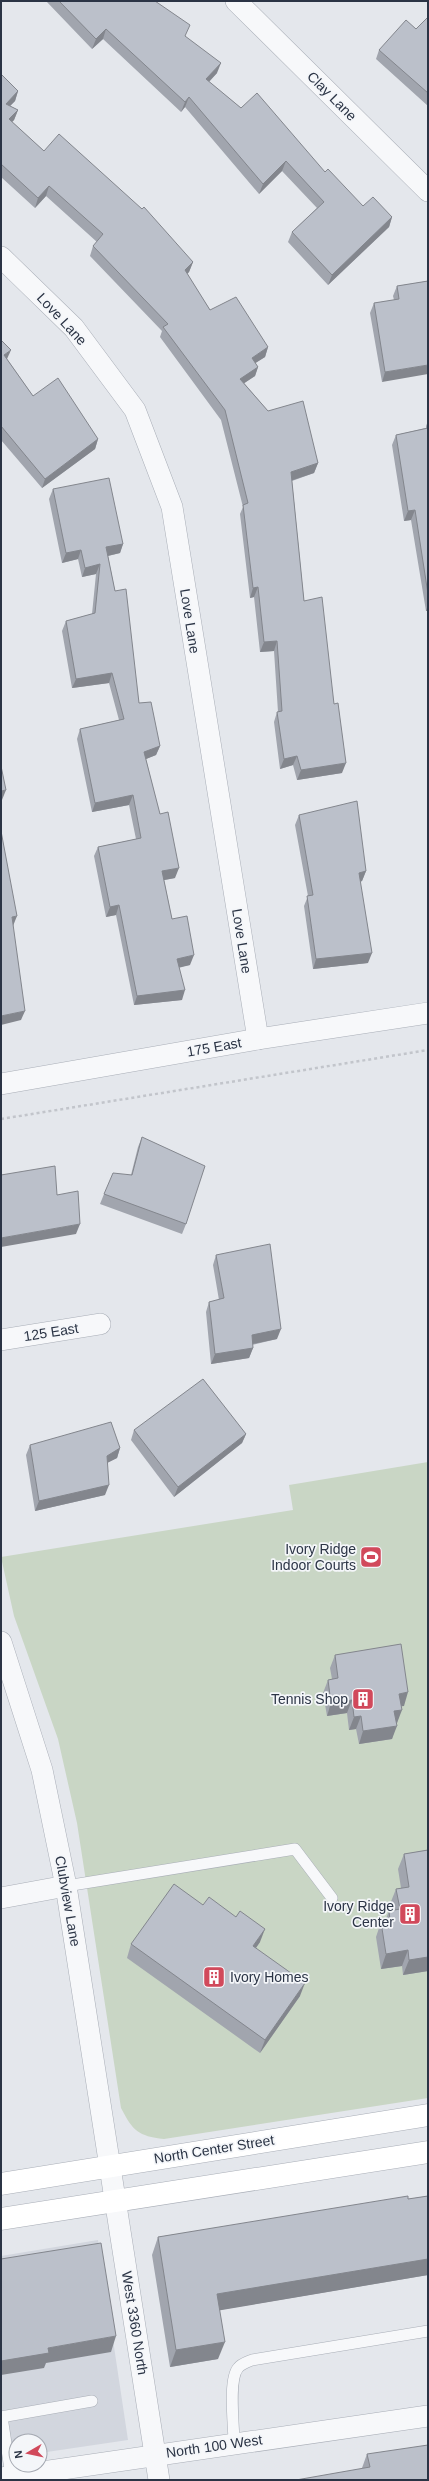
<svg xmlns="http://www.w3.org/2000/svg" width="429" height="2481" viewBox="0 0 429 2481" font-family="Helvetica,sans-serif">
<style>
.built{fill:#d2d6de}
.green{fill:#c9d6c5}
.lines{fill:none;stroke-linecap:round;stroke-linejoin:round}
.lane-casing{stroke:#a9aeb7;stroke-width:12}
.street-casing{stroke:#a9aeb7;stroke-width:22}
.secondary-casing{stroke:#a9aeb7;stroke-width:23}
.path{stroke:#c2c5cb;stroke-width:2.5;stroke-dasharray:3 3;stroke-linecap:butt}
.lane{stroke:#f7f8fa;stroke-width:11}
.street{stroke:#f7f8fa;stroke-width:21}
.secondary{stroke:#fff;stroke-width:22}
.wall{fill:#a1a5ae}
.shaded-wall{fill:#83868d}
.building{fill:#bbc0ca;stroke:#83868d}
.labels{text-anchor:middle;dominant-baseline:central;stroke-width:3.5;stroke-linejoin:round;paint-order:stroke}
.street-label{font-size:14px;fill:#2b3445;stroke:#f4f6f9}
.poi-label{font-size:14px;fill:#2b3445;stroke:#f4f6f9;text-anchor:end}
</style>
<rect width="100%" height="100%" fill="#e4e7ec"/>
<!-- built -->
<polygon class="built" points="98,2240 128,2440 40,2453 40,2441 16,2441 16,2456 1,2459 1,2256"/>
<!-- green -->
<path class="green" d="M428 1462V2098L164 2139C138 2136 133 2131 121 2108L77 1823 58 1739 14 1616 1 1557 293 1510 289 1485Z"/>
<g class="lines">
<!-- lane casing -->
<g class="lane-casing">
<g id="lane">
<polyline points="66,1886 295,1849 332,1898"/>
<polyline points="1,2417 92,2401"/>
<polyline points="2,2417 11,2476"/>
<path d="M234 2443C234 2426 228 2380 238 2368 241 2364 247 2362 252 2360L428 2331"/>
</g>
</g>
<!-- street casing -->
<g class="street-casing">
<g id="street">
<polyline points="236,1 428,191"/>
<polyline points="1,257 74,328 135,410 172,507 258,1039"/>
<polyline points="1,1084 258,1039 428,1013"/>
<polyline points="1,1340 100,1324"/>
<polyline points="1,1642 42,1770 66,1886 159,2480"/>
<polyline points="1,1898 66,1886"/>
<polyline points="1,2478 428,2416"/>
</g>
</g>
<!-- secondary casing -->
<g class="secondary-casing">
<g id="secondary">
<polyline points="1,2184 428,2115"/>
<polyline points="1,2219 428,2152"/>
</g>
</g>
<!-- path -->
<polyline class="path" points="1,1119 428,1050"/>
<!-- lane -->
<use href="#lane" class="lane"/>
<!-- street -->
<use href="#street" class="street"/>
<!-- secondary -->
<use href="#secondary" class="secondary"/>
</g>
<!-- wall -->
<g class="wall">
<polygon points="46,1 155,1 217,73 209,82 241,108 325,172 363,206 392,217 389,227 328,285 288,242 292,232 317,208 282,171 259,194 185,107 181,112 103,39 92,49"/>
<polygon points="428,17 428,106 376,59 379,50 416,29"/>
<polygon points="1,74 18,91 15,101 10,106 18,110 14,120 12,122 44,151 193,262 189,272 187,274 210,310 268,347 265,357 255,363 258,367 255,376 244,383 268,411 318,463 314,473 292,481 304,601 342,773 297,780 293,765 280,769 274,722 277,712 278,712 274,651 260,652 254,597 250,598 240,514 243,507 221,420 160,337 162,331 90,256 93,246 97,242 46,196 35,208 1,177"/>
<polygon points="428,281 382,382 370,313 374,303 394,300 393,296 397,286"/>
<polygon points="1,340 7,359 33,396 98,439 95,449 42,488 1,440"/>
<polygon points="428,421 428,611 426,611 411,520 404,521 392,445 396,435 426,428 426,426"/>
<polygon points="53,489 123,544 120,553 108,556 115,591 139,703 160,746 156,755 146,759 175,878 164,880 172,919 190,965 179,967 182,1000 134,1005 116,915 106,917 94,856 98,847 136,839 129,805 92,812 77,739 80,729 119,720 109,683 72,688 62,631 66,621 92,614 96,574 82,577 78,559 62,563 49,499"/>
<polygon points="299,815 366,871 362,881 360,882 368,963 313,969 304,906 308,896 295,825"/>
<polygon points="142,1137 186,1224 182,1234 100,1204 104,1194 131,1175 138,1147"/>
<polygon points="216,1255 277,1339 252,1345 253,1348 249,1358 211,1364 206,1312 209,1302 219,1300 213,1265"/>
<polygon points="134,1430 246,1434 242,1443 174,1497 131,1440"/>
<polygon points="30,1445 120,1448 117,1458 107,1463 105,1495 35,1511 26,1455"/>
<polygon points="335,1655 404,1706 401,1706 397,1723 396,1723 392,1739 359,1744 356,1729 349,1730 347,1713 327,1716 323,1693 328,1680 332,1679 330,1668"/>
<polygon points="428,1850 428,1971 403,1975 402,1966 381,1969 376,1937 381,1922 385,1921 389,1911 392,1910 390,1904 396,1889 401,1888 398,1869 404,1854"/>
<polygon points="203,1905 260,1942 256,1948 300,1996 260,2053 127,1958 131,1944"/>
<polygon points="428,2196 428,2275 219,2310 218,2359 170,2367 152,2255 158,2237"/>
<polygon points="367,2454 428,2480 362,2468"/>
</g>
<!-- shaded-wall -->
<g class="shaded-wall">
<polygon points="106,29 103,39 92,49 96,39"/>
<polygon points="221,63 217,73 202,89 206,79"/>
<polygon points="18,91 15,101 2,114 6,104"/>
<polygon points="189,97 185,107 181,112 185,102"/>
<polygon points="18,110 14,120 5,129 9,119"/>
<polygon points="286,161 282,171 259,194 263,184"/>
<polygon points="49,186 46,196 35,208 38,198"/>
<polygon points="392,217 389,227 328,285 332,275"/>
<polygon points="193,262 189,272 181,280 185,270"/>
<polygon points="268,347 265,357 248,368 252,358"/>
<polygon points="11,350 7,359 4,355"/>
<polygon points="428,365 428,374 382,382 385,372"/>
<polygon points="258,367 255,376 237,388 240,379"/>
<polygon points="98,439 95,449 42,488 45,479"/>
<polygon points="318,463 314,473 287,482 291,472"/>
<polygon points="415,510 411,520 404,521 408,511"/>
<polygon points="123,544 120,553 103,557 106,547"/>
<polygon points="81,550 78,559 62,563 66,553"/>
<polygon points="100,564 96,574 82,577 85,568"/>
<polygon points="258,587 254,597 250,598 253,588"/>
<polygon points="428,604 428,611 426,611"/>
<polygon points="277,641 274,651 260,652 264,642"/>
<polygon points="112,673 109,683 72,688 76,679"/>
<polygon points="160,746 156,755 141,761 144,752"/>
<polygon points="297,756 293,765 280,769 284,759"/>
<polygon points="346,763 342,773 297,780 301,770"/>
<polygon points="6,790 2,800 1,800 1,791"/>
<polygon points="133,795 129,805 92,812 95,803"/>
<polygon points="179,868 175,878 159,881 162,871"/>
<polygon points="366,871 362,881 355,883 359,873"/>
<polygon points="119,905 116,915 106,917 110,907"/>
<polygon points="17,916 13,926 12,917"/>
<polygon points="372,953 368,963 313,969 316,959"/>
<polygon points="194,955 190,965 174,969 177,959"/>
<polygon points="185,990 182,1000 134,1005 137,996"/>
<polygon points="25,1011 21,1020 1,1025 1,1016"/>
<polygon points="80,1224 76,1234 1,1247 1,1238"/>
<polygon points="281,1329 277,1339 248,1345 252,1335"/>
<polygon points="253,1348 249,1358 211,1364 215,1354"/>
<polygon points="246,1434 242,1443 174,1497 178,1487"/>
<polygon points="120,1448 117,1458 103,1465 107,1456"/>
<polygon points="109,1485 105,1495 35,1511 39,1501"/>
<polygon points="408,1692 404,1706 395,1707 399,1694"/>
<polygon points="352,1700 347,1713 327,1716 331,1703"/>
<polygon points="402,1710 397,1723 390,1724 394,1711"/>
<polygon points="361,1716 356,1729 349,1730 354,1717"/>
<polygon points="397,1726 392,1739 359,1744 363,1731"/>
<polygon points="265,1929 260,1942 248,1959 253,1946"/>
<polygon points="408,1950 402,1966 381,1969 386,1954"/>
<polygon points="428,1957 428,1971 403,1975 409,1960"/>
<polygon points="305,1983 300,1996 260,2053 265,2040"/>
<polygon points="428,2259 428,2275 210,2312 217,2294"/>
<polygon points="116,2336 111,2352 46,2363 44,2368 1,2375 1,2361 48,2348"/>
<polygon points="225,2342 218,2359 170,2367 176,2350"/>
</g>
<!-- building -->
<g class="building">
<polygon points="59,1 155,1 190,25 185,36 221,63 206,79 241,108 257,93 325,172 328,169 363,206 373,197 392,217 332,275 292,232 324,202 286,161 263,184 189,97 185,102 106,29 96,39"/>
<polygon points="428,17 428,93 379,50 406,20 416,29"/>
<polygon points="1,74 18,91 6,104 18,110 9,119 44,151 59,134 142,209 144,207 193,262 185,270 210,310 236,297 268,347 252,358 258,367 240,379 268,411 303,401 318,463 291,472 304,601 322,597 334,704 338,703 346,763 301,770 297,756 284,759 277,712 282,711 277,641 264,642 258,587 253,588 243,505 248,503 225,410 163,327 168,324 93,246 103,234 49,186 38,198 1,164"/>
<polygon points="428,281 428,365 385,372 374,303 399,299 397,286"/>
<polygon points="1,340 11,350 4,355 33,396 58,378 98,439 45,479 1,426"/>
<polygon points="428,428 428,594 415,510 408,511 396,435"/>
<polygon points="109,478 123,544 106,547 115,591 126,589 139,703 151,702 160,746 144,752 160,814 168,812 179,868 162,871 172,919 187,916 194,955 177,959 185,990 137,996 119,905 110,907 98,847 141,838 133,795 95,803 80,729 124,719 112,673 76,679 66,621 95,613 100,564 85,568 81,550 66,553 53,489"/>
<polygon points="1,766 6,790 1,791"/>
<polygon points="357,801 366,871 359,873 372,953 316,959 307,896 313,895 299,815"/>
<polygon points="1,831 17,916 12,917 25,1011 1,1016"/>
<polygon points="142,1137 205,1166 186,1224 104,1194 113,1173 132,1175"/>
<polygon points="55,1166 57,1195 78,1191 80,1224 1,1238 1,1175"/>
<polygon points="270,1244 281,1329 252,1335 253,1348 215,1354 209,1302 224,1298 216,1255"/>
<polygon points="203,1379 246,1434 178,1487 134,1430"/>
<polygon points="111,1422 120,1448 107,1456 109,1485 39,1501 30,1445"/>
<polygon points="401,1644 408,1692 399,1694 402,1710 394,1711 397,1726 363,1731 361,1716 354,1717 352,1700 331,1703 328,1680 338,1678 335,1655"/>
<polygon points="428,1850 428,1957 409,1960 408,1950 386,1954 381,1922 390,1920 389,1911 400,1909 396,1889 409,1887 404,1854"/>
<polygon points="174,1884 203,1905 209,1897 236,1917 240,1911 265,1929 253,1946 305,1983 265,2040 131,1944"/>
<polygon points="408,2196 408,2199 428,2196 428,2259 217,2294 225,2342 176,2350 158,2237"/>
<polygon points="101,2243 116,2336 48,2348 49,2353 1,2361 1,2259"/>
<polygon points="428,2445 428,2480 296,2480 370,2467 367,2454"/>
</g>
<!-- icons -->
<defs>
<g id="stadium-square" transform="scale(1.15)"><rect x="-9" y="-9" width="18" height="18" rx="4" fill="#d1495b" stroke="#f4f6f9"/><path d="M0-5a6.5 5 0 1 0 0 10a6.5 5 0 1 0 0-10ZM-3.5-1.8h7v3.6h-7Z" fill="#fff"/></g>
<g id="building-square" transform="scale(1.15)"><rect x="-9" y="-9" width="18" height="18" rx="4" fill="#d1495b" stroke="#f4f6f9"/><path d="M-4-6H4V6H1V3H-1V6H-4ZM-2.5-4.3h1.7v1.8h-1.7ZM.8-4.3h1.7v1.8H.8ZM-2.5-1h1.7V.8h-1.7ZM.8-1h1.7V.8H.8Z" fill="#fff"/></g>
</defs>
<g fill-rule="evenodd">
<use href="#stadium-square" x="371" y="1557"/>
<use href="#building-square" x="363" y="1699"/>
<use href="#building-square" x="410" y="1914"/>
<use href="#building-square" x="214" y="1977"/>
</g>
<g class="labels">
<!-- street labels -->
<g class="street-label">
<text transform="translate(332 96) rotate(45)">Clay Lane</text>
<text transform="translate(62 319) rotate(47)">Love Lane</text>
<text transform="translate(190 621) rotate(81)">Love Lane</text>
<text transform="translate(242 941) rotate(81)">Love Lane</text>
<text transform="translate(214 1047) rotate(-10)">175 East</text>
<text transform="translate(51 1332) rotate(-9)">125 East</text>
<text transform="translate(68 1901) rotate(80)">Clubview Lane</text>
<text transform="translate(214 2149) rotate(-9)">North Center Street</text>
<text transform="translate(135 2323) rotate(81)">West 3360 North</text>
<text transform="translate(214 2446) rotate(-8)">North 100 West</text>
</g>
<!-- poi labels -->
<g class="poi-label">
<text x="356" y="1549">Ivory Ridge<tspan x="356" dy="16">Indoor Courts</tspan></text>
<text x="348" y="1699">Tennis Shop</text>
<text x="394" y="1906">Ivory Ridge<tspan x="394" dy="16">Center</tspan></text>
<text x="230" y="1977" text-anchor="start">Ivory Homes</text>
</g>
</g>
<!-- border -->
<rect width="429" height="2481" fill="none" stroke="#2b3445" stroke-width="4"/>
<!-- north arrow -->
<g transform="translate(28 2453) rotate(261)"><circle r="19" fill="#f4f6f9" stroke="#a4a8b1"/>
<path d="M0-3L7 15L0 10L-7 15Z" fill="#d1495b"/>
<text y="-6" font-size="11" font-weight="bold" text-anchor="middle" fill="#2b3445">N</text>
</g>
</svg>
